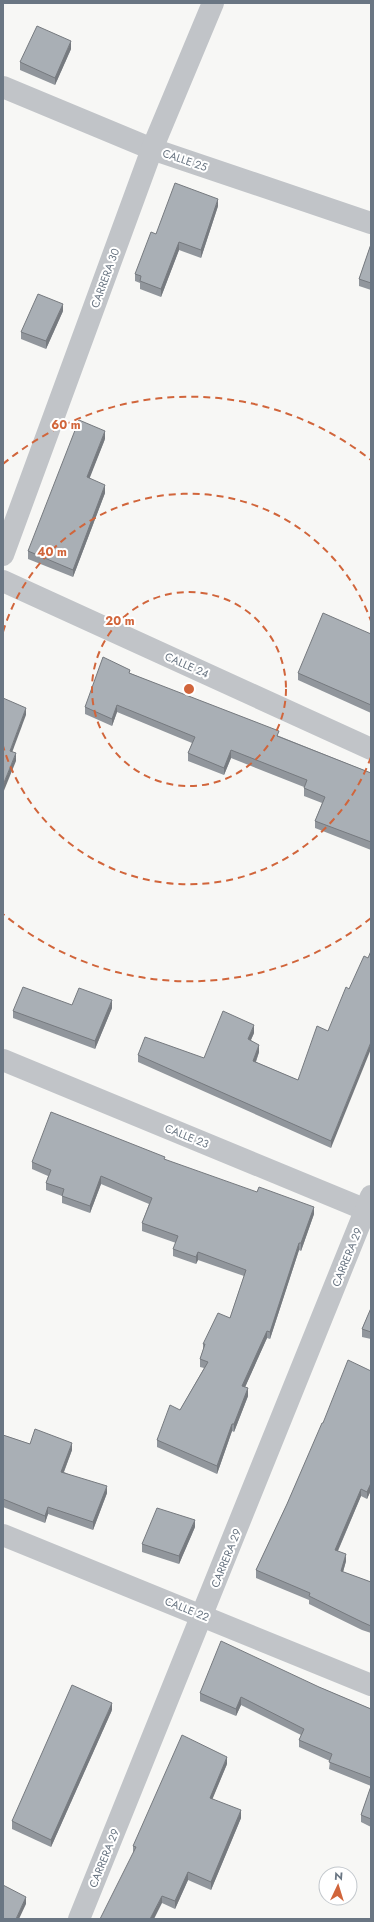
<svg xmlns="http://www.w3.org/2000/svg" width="374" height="1922" viewBox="0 0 374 1922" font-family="Jost,sans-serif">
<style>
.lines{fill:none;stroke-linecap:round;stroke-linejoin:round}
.minor{stroke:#c1c4c8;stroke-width:22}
.wall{fill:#91969c}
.shaded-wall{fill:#767a7f}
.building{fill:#a9afb5;stroke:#767a7f}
.ring{fill:none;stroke:#d1653b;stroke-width:2;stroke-dasharray:7 5}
.labels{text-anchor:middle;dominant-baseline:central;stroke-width:4;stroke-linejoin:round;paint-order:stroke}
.street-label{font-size:11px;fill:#6a7683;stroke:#fff}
.centre{fill:#d1653b;stroke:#fff;stroke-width:2}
.ring-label{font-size:12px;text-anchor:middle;font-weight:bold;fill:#d1653b;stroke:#fff;stroke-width:4;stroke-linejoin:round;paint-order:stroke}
</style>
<rect width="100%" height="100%" fill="#f7f7f5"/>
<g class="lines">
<!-- minor -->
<g class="minor">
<polyline points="3,87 152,149 371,223"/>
<polyline points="3,555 152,149 213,3"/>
<polyline points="3,581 371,749"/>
<polyline points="3,1060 371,1212"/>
<polyline points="3,1535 371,1685"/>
<polyline points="79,1919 371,1196"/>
</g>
</g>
<!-- wall -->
<g class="wall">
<polygon points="71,49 55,85 20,70 20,62"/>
<polygon points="218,206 201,258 179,250 161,297 140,289 140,283 135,281 135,274 156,234"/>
<polygon points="371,244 371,290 359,286 359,279"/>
<polygon points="63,311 46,349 21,339 21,332"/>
<polygon points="105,439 89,478 105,493 73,577 28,559 28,551"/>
<polygon points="371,634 371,713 298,680 298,673"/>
<polygon points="130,673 279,736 371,773 371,850 315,828 315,821 322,803 304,796 304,787 231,758 224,775 188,761 188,753 192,743 117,712 112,726 85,714 85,707"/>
<polygon points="368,958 331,1148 138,1062 138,1055 204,1058 254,1033 251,1040 259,1052 256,1062 298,1080 328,1031 349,989"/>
<polygon points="72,1005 112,1008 95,1049 13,1018 13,1011"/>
<polygon points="165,1160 314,1214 301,1251 299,1250 270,1339 267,1338 245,1387 248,1396 234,1432 232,1431 217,1474 157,1447 157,1440 180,1410 204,1368 200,1367 200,1359 203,1350 203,1344 230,1318 244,1276 198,1260 196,1264 173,1256 173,1249 176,1243 142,1231 142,1223 149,1204 101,1184 90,1213 62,1203 62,1196 46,1190 46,1183 48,1176 32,1169 32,1162"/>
<polygon points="371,1308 371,1339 362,1337 362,1329"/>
<polygon points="371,1371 371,1490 367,1499 361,1496 338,1551 346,1561 343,1572 371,1582 371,1633 362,1630 309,1604 309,1600 256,1578 256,1570 287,1504 323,1423"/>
<polygon points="3,1435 30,1444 72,1450 64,1472 107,1493 93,1530 48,1514 45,1523 3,1507"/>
<polygon points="195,1527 179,1564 142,1552 142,1544"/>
<polygon points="319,1687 371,1709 371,1786 329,1769 330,1761 299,1747 299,1740 301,1735 241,1705 236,1716 200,1701 200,1693"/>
<polygon points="112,1710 51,1847 12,1829 12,1821"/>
<polygon points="227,1764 212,1799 241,1818 211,1890 188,1880 175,1909 162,1903 133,1853 133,1846"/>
<polygon points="371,1786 371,1827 361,1822 361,1815"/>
</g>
<!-- shaded-wall -->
<g class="shaded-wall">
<polygon points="71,41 71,49 55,85 55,78"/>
<polygon points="218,199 218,206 201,258 201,250"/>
<polygon points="179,242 179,250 161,297 161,289"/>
<polygon points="63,304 63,311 46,349 46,341"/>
<polygon points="105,431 105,439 87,485 87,477"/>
<polygon points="105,485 105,493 73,577 73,570"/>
<polygon points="117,705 117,712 112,726 112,719"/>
<polygon points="26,708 26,715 10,758 10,751"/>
<polygon points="231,750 231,758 224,775 224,768"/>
<polygon points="16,753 16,761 3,793 3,785"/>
<polygon points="112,1000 112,1008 95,1049 95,1041"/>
<polygon points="254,1025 254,1033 248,1046 248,1039"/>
<polygon points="371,1042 371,1049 331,1148 331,1141"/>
<polygon points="259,1045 259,1052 253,1069 253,1061"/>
<polygon points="101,1176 101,1184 90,1213 90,1206"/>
<polygon points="314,1207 314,1214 301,1251 301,1243"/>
<polygon points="299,1243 299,1250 270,1339 270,1332"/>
<polygon points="198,1252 198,1260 196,1264 196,1257"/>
<polygon points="267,1331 267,1338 242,1394 242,1386"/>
<polygon points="248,1388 248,1396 234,1432 234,1424"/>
<polygon points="232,1424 232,1431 217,1474 217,1466"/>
<polygon points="72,1443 72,1450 61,1479 61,1472"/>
<polygon points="371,1483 371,1490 367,1499 367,1492"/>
<polygon points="107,1486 107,1493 93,1530 93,1522"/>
<polygon points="361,1489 361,1496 335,1557 335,1550"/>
<polygon points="48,1507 48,1514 45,1523 45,1516"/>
<polygon points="195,1520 195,1527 179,1564 179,1556"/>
<polygon points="346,1554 346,1561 341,1579 341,1571"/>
<polygon points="241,1697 241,1705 236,1716 236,1709"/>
<polygon points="112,1703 112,1710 51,1847 51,1840"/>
<polygon points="227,1757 227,1764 210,1805 210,1798"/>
<polygon points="241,1810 241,1818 211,1890 211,1882"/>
<polygon points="188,1872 188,1880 175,1909 175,1901"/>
<polygon points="162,1896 162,1903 154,1919 150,1919"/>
<polygon points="26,1897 26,1904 19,1919 16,1919"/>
</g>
<!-- building -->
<g class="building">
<polygon points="37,26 71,41 55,78 20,62"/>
<polygon points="175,183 218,199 201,250 179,242 161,289 140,281 141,276 135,274 151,232 156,234"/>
<polygon points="371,244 371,283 359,279"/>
<polygon points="38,294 63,304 46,341 21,332"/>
<polygon points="79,420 105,431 87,477 105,485 73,570 28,551"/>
<polygon points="323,613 371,634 371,705 298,673"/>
<polygon points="103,657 130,670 129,673 279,731 277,736 371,773 371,842 315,821 325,797 304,788 307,780 231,750 224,768 188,753 195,737 117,705 112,719 85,707"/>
<polygon points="3,698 26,708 10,751 16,753 3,785"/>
<polygon points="371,951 371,1042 331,1141 138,1055 145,1037 204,1058 223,1011 254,1025 248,1039 259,1045 253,1061 298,1080 317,1026 328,1031 346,987 349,989 364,956 368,958"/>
<polygon points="23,987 72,1005 79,988 112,1000 95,1041 13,1011"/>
<polygon points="51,1112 165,1157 164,1159 257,1192 259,1187 314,1207 301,1243 299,1243 270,1332 267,1331 242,1386 248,1388 234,1424 232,1424 217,1466 157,1440 170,1405 180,1410 208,1362 200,1359 205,1344 203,1344 218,1313 230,1318 246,1270 198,1252 196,1257 173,1249 178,1236 142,1223 152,1198 101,1176 90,1206 62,1196 64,1189 46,1183 51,1170 32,1162"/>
<polygon points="371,1308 371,1332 362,1329"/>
<polygon points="348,1360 371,1371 371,1483 367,1492 361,1489 335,1550 346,1554 341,1571 371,1582 371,1626 362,1622 309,1596 310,1593 256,1570 287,1504 322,1423 323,1423"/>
<polygon points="35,1429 72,1443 61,1472 107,1486 93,1522 48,1507 45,1516 3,1499 3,1435 30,1444"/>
<polygon points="157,1508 195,1520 179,1556 142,1544"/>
<polygon points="221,1641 319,1687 371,1709 371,1778 329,1762 332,1754 299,1740 304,1729 241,1697 236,1709 200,1693"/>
<polygon points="72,1685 112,1703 51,1840 12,1821"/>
<polygon points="182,1735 227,1757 210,1798 241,1810 211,1882 188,1872 175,1901 162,1896 150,1919 100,1919 136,1847 133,1846"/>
<polygon points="371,1786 371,1819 361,1815"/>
<polygon points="3,1885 26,1897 16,1919 3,1919"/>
</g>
<!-- distance rings -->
<g class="ring">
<circle cx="189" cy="689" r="97"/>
<path d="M371 757A194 194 0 0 1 3 746M3 632A194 194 0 0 1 371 621"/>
<path d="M371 918A292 292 0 0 1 3 914M3 464A292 292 0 0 1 371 460"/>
</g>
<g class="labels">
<!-- street labels -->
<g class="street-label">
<text transform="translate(185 160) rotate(19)">CALLE 25</text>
<text transform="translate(105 278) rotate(-70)">CARRERA 30</text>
<text transform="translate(187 665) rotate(24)">CALLE 24</text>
<text transform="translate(187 1136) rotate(22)">CALLE 23</text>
<text transform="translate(347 1257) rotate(-68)">CARRERA 29</text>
<text transform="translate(226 1558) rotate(-68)">CARRERA 29</text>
<text transform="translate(187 1609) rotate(22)">CALLE 22</text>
<text transform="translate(104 1858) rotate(-68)">CARRERA 29</text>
</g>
</g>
<circle cx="189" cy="689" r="6" class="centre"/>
<g class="ring-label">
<text x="66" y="429">60 m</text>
<text x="52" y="556">40 m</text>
<text x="120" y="625">20 m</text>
</g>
<!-- border -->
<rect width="374" height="1922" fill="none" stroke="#6a7683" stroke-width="8"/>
<!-- north arrow -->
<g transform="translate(338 1886) rotate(4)"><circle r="19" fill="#ffffff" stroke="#c3c8cd"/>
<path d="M0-3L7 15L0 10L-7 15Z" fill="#d1653b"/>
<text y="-6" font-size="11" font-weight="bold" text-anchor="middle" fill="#6a7683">N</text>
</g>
</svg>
